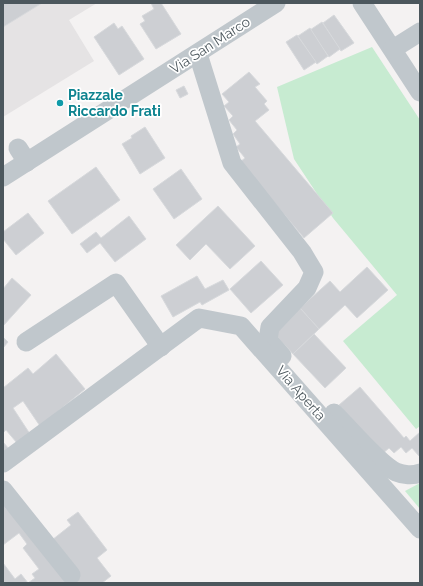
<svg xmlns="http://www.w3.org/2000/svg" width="423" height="586" viewBox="0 0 423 586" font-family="Raleway,sans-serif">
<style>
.education{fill:#e5e3e4}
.green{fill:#c7ebd1}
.building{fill:#cdcfd3;stroke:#d7d9dc}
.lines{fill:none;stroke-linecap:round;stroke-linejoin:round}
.minor{stroke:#c0c7cc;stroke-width:19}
.culture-dot{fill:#0f9aa8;stroke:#fff;stroke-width:1.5}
.labels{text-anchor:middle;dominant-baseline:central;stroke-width:3.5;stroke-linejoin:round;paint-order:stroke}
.street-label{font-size:14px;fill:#4c575d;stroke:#fff}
.culture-label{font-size:14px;font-weight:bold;fill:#0d838f;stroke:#fff;text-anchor:start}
</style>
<rect width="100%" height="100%" fill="#f4f2f2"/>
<!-- education -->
<polygon class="education" points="3,3 97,3 69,20 94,61 3,117"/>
<!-- green -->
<g class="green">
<polygon points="372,47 420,120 420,426 416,429 343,341 397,295 333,218 294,159 277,87"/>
<polygon points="420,483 420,509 405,491"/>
</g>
<!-- building -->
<g class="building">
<polygon points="3,3 42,3 3,27"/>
<polygon points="151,3 161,3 181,34 156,49 140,24 145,21 142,16 154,9"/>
<polygon points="334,15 354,43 341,51 323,23"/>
<polygon points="322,22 340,49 329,57 310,30"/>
<polygon points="114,23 118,29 122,26 144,59 119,75 94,37"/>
<polygon points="310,28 328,56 317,64 298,36"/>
<polygon points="297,35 316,62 304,70 286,42"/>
<polygon points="249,72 260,84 255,87 267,101 264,104 269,110 255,121 333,213 304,238 240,162 245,158 236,147 240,144 233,134 237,130 229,120 233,116 224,106 229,102 222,94"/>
<polygon points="184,86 188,94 180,98 176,90"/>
<polygon points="145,127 165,158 140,174 122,144 132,138 131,136"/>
<polygon points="96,167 120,200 72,234 48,201"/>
<polygon points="181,169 202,199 174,219 153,189"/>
<polygon points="218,206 255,246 230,269 206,244 190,260 176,245"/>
<polygon points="28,213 44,233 16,255 3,239 3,232"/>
<polygon points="129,216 146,239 115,262 100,243 87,253 80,244 96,232 101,238"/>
<polygon points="261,261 283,285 251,313 230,289"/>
<polygon points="367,267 388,290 357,318 345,305 319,329 300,308 330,281 340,292"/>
<polygon points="197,276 205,289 223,280 229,290 202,305 200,302 173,317 161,296"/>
<polygon points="12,278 31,295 3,326 3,289"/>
<polygon points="300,308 319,329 293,354 272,331"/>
<polygon points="314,334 346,368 325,388 293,354"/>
<polygon points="3,337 8,342 3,348"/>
<polygon points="56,354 85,389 40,426 23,401 13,408 30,434 17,443 6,430 3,433 3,388 28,368 33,374"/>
<polygon points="360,387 404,438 406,436 410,441 420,432 420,455 419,456 412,448 406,453 401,447 394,453 389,448 382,454 339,405"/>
<polygon points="3,442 9,449 3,453"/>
<polygon points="3,505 69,580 65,583 28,583 35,578 32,574 39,569 23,548 27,544 19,533 3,545"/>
<polygon points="78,512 107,550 97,558 111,576 102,583 78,583 52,540 71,525 67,520"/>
<polygon points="3,563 15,579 21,574 28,583 3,583"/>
</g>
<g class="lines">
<!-- minor -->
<g class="minor">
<polyline points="362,3 420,92"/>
<polyline points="393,49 420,32"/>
<polyline points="198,54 232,163 302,252 314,272 307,288 270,327 268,340 282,356"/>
<polyline points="18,148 27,162"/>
<polyline points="3,177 276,3"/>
<polyline points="26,342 116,283 161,347"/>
<path d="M334 413C348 427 380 465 396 472 403 475 413 476 420 473"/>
<polyline points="3,463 199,318 241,326 420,529"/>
<polyline points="3,490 71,575"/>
</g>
</g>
<!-- markers -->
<circle class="culture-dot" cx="60" cy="103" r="4"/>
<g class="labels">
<!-- street labels -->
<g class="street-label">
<text transform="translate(210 45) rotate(-33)">Via San Marco</text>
<text transform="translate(301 393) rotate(49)">Via Aperta</text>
</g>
<!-- culture labels -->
<g class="culture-label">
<text x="68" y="95">Piazzale<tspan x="68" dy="16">Riccardo Frati</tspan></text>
</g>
</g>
<!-- border -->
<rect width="423" height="586" fill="none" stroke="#4c575d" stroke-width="8"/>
</svg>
